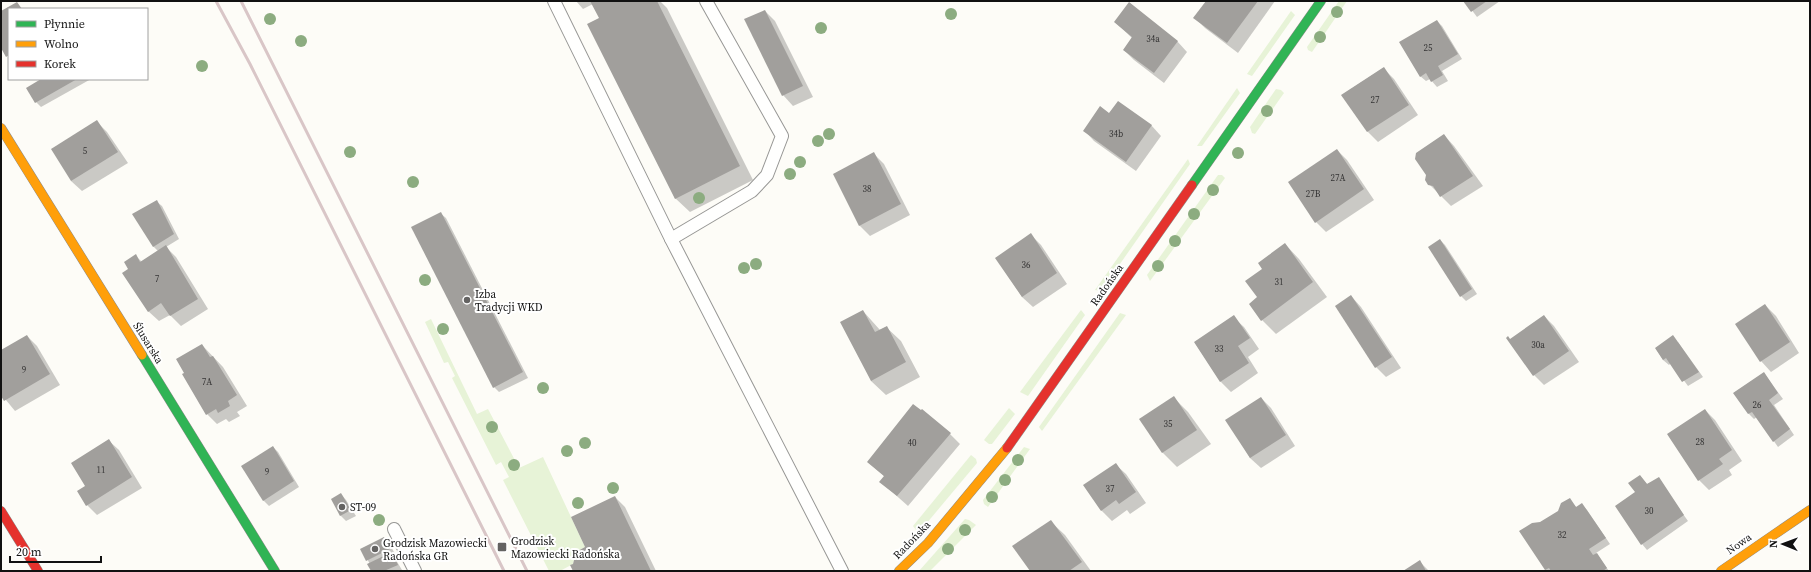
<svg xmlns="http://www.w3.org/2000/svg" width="1811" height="572" viewBox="0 0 1811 572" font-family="'Source Serif 4',serif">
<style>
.green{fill:#e7f3d7}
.shadow{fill:#0003}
.building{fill:#a19f9c}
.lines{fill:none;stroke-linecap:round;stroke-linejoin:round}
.lane-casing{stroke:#979795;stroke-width:14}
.fast-casing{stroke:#8e8d8b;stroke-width:10}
.slow-casing{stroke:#8e8d8b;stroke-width:10}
.jam-casing{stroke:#8e8d8b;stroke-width:10}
.lane{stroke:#fffffe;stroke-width:12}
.fast{stroke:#30b455;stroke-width:9}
.slow{stroke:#ff9f0a;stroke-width:9}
.jam{stroke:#e5322d;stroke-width:9}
.rail{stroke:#d9c6c7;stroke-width:3}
.tree{fill:#8cac80}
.poi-dot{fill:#646362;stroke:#fff;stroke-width:1.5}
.labels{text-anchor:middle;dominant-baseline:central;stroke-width:4;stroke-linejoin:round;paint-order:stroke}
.number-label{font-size:9px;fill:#353434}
.street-label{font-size:11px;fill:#111;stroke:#fff}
.poi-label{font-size:11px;fill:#111;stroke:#fff;text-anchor:start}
</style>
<rect width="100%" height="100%" fill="#fdfcf7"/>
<!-- green -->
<g class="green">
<polygon points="1339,1 1347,1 1312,52 1308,50 1307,47"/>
<polygon points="1291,11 1295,15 1252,76 1247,74"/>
<polygon points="1237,88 1240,93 1202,146 1197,146"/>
<polygon points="1276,89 1281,90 1284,93 1255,134 1252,133 1250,127"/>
<polygon points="1188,159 1190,164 1101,291 1095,290"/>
<polygon points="1218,175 1222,175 1225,178 1150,281 1147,275"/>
<polygon points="1081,310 1085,315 1028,396 1020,392"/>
<polygon points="1120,313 1126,315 1042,431 1039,427"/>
<polygon points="431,319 477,414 488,409 519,468 543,457 585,547 576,552 573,564 560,571 549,571 503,480 509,477 501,462 496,465 452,378 455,376 448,362 444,363 425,322"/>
<polygon points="1009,408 1015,414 992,444 989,444 984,440"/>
<polygon points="1024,447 1030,449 988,507 984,504 983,500"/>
<polygon points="971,455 976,459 977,463 921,530 916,530 913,526"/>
<polygon points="965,519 969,520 976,525 930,571 919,571"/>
</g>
<!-- shadow -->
<g class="shadow">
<polygon points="576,1 660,1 667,8 753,180 690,212 675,198 601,19 593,4 583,9"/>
<polygon points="1207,1 1275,1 1238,53 1205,28 1195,18"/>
<polygon points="1465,1 1500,1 1477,17"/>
<polygon points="765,11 775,21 813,97 793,106 783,95"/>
<polygon points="1437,21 1442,26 1462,59 1442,71 1448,81 1437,87 1430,79 1426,81 1420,76"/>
<polygon points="1115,22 1177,41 1187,52 1164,83 1134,60 1124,50 1132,38"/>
<polygon points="1383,68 1394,79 1418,115 1378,142 1368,132 1342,95"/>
<polygon points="43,79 91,79 41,107 36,102"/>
<polygon points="97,122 107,132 128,163 82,191 71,181"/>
<polygon points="1151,125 1161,136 1136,171 1094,141 1084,130"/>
<polygon points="1444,135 1454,146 1483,186 1451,206 1429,184"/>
<polygon points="1337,150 1347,160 1374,200 1326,232 1316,222"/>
<polygon points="874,154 884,164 910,215 870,236 860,226 834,174"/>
<polygon points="156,201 162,206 179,239 166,247 176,257 208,309 181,326 170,315 159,321 148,311 129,270 136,256 142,262 158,251 153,246"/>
<polygon points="440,213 446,218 528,378 499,392 494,387"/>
<polygon points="1031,235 1041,245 1067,284 1033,307 1022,297 996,258"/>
<polygon points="1440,240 1445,245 1477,294 1466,301 1461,296"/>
<polygon points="1285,244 1299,259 1327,297 1276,334 1262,320 1258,298 1263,269"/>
<polygon points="1351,296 1361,307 1401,368 1386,377 1376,367"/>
<polygon points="1765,305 1776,316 1799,353 1771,372 1761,361"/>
<polygon points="863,311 880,330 886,327 901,341 920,377 886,395 871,381"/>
<polygon points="1544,316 1554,326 1579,362 1544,385 1534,375 1510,340"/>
<polygon points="1233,317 1244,327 1259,349 1248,357 1258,373 1231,392 1221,382 1195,343"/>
<polygon points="27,336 37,346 60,385 15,411 1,394 1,351"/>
<polygon points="1678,342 1703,377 1688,386 1671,363 1669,365 1663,360 1656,349"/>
<polygon points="202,345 223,367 247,406 237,412 240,416 229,422 226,419 217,424 207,414"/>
<polygon points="1764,373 1783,399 1774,405 1794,435 1778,447 1757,417 1754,419 1749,414 1734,393"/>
<polygon points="1174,398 1188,412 1211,444 1177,467 1163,453 1140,419"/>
<polygon points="1261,398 1271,408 1295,446 1261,468 1250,458 1227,420"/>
<polygon points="1705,410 1715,420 1742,461 1729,470 1732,475 1709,490 1699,480"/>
<polygon points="950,434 960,444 908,506 881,482 885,477 868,462"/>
<polygon points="108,440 119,450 142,488 97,515 87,505 86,486"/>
<polygon points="273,447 278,452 299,487 269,506 263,500"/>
<polygon points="1115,464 1126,474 1146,503 1130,514 1127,510 1112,521 1101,510"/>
<polygon points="1640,476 1647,484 1658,479 1688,521 1647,550 1642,544"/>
<polygon points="341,494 346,500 356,516 346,521 341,516 332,500"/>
<polygon points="615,497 625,507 656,571 574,571 573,565 587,548"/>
<polygon points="1569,499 1577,508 1582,505 1587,510 1610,544 1596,553 1609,571 1545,570 1541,523 1558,512"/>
<polygon points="1050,521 1065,535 1091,571 1032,571"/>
<polygon points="384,538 389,543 395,554 393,555 402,570 372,571 370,564 361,549"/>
<polygon points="1420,562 1429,571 1405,571"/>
</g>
<!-- building -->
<g class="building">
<polygon points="590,1 657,1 740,166 675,199 587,24 599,18"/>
<polygon points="1206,1 1258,1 1227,43 1193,18"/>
<polygon points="1463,1 1487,1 1471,12"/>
<polygon points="17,2 22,9 9,9 9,55 6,57 1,48 1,11"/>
<polygon points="1129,2 1178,41 1154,73 1123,50 1132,37 1114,22"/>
<polygon points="765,10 803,86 782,96 744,19"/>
<polygon points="1437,20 1458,54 1438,66 1443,75 1431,82 1426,73 1420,77 1399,42"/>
<polygon points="1384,67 1409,105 1367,132 1341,95"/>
<polygon points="41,79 77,79 35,103 26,88"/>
<polygon points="1118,101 1152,125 1126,162 1083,131 1100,106 1109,113"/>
<polygon points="97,120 118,152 71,181 51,149"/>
<polygon points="1444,134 1473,176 1440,197 1433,186 1428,185 1425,180 1426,175 1415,159 1416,153"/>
<polygon points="1337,149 1364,189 1315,223 1288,182"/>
<polygon points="874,152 901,204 859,226 833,174"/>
<polygon points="157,200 174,234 153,247 132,214"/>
<polygon points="441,212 523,372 493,388 411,227"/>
<polygon points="1031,233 1057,273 1022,297 995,258"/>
<polygon points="1440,239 1472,289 1460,297 1428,247"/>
<polygon points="1285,243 1313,282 1261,321 1249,304 1257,297 1245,281 1262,269 1258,263"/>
<polygon points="166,245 198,299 170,316 161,303 148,312 122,273 128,269 124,262 136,254 140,262"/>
<polygon points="1351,295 1392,357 1375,368 1335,306"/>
<polygon points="1765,304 1790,342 1760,362 1735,324"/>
<polygon points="863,310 875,332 887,326 906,362 871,381 840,322"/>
<polygon points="1234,315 1250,338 1238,346 1249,363 1220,382 1194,342"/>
<polygon points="1544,315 1569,351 1533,376 1506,338 1508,336 1510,339"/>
<polygon points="27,335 50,374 4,401 1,396 1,350"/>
<polygon points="1673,335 1699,372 1682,382 1666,358 1663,360 1655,348"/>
<polygon points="202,344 210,357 213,356 237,395 228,401 230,406 218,413 216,409 206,415 182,374 184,373 176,359"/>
<polygon points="1764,372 1778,393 1769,400 1790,429 1773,442 1752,412 1748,414 1733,393"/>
<polygon points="1174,396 1197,430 1162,453 1139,419"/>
<polygon points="1261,397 1286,435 1250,458 1225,420"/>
<polygon points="913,404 921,410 922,409 951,433 897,496 879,482 884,476 867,462"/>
<polygon points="1705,409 1732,450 1719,459 1723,464 1698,481 1667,434"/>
<polygon points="109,439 132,477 86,506 77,491 85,486 71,463"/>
<polygon points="273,446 294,481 263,501 241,466"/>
<polygon points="1116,463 1136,492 1119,504 1116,500 1101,511 1083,485"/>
<polygon points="1640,475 1647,484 1659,477 1684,515 1641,545 1615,506 1635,492 1628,483"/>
<polygon points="341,493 351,510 340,516 331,499"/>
<polygon points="615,496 651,571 573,571 570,565 573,564 576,552 585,547 571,517"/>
<polygon points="1570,498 1576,507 1582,503 1606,538 1589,549 1593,555 1597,553 1607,568 1603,571 1551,571 1549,568 1545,570 1519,531 1532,523 1540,522 1558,511 1561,503"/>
<polygon points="1051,520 1082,562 1069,571 1030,571 1012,546"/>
<polygon points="384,537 390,549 366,561 360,549"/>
<polygon points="392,552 398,565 384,571 371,571 367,564"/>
<polygon points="1420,560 1426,571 1403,571"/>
</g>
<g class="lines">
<!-- lane casing -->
<g class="lane-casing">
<g id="lane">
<polyline points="554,1 671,239 842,571"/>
<polyline points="671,239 752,191 767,175 782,136 706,1"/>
<polyline points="394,529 415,571"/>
</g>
</g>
<!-- fast casing -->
<g class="fast-casing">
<g id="fast">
<polyline points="1192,185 1321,1"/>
<polyline points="142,355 275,571"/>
</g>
</g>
<!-- slow casing -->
<g class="slow-casing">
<g id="slow">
<polyline points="1,128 142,355"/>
<polyline points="899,571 928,543 1007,448"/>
<polyline points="1721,571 1810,510"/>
</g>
</g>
<!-- jam casing -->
<g class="jam-casing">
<g id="jam">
<polyline points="1007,448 1192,185"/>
<polyline points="1,511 38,571"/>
</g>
</g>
<!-- lane -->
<use href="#lane" class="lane"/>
<!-- fast -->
<use href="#fast" class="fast"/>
<!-- slow -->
<use href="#slow" class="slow"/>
<!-- jam -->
<use href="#jam" class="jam"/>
<!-- rail -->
<g class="rail">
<polyline points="216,1 250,64 504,571"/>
<polyline points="241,1 527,571"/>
</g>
</g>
<!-- trees -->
<g class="tree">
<circle cx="1337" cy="12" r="6"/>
<circle cx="951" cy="14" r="6"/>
<circle cx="270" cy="19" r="6"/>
<circle cx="821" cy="28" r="6"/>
<circle cx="1320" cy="37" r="6"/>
<circle cx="301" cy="41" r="6"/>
<circle cx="202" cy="66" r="6"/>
<circle cx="1267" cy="111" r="6"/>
<circle cx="829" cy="134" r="6"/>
<circle cx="818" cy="141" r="6"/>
<circle cx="350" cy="152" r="6"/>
<circle cx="1238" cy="153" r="6"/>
<circle cx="800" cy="162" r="6"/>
<circle cx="790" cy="174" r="6"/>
<circle cx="413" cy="182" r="6"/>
<circle cx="1213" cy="190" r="6"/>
<circle cx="699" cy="198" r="6"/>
<circle cx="1194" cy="214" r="6"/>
<circle cx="1175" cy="241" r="6"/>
<circle cx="756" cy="264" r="6"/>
<circle cx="1158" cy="266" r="6"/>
<circle cx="744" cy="268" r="6"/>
<circle cx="425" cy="280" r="6"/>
<circle cx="443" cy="329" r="6"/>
<circle cx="543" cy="388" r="6"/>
<circle cx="492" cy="427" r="6"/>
<circle cx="585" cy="443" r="6"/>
<circle cx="567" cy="451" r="6"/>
<circle cx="1018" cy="460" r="6"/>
<circle cx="514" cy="465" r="6"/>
<circle cx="1005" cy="480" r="6"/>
<circle cx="613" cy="488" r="6"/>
<circle cx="992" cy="497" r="6"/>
<circle cx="578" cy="503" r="6"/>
<circle cx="379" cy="520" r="6"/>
<circle cx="965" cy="530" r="6"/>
<circle cx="948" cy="549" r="6"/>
</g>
<!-- markers -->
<g class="poi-dot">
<circle cx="467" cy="300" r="4"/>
<circle cx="342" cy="507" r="4"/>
<rect x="497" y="542" width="10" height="10" rx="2"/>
<circle cx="375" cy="549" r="4"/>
</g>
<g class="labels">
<!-- number labels -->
<g class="number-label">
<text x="1153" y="39">34a</text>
<text x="1428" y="48">25</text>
<text x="1375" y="100">27</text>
<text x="1116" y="134">34b</text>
<text x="85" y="151">5</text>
<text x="1338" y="178">27A</text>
<text x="867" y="189">38</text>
<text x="1313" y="194">27B</text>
<text x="1026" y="265">36</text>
<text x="157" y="279">7</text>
<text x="1279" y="282">31</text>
<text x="1538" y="345">30a</text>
<text x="1219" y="349">33</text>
<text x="24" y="370">9</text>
<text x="207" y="382">7A</text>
<text x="1757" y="405">26</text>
<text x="1168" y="424">35</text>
<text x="1700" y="442">28</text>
<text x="912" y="443">40</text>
<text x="101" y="470">11</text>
<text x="267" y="472">9</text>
<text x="1110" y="489">37</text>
<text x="1649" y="511">30</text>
<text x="1562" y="535">32</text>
</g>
<!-- street labels -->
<g class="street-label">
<text transform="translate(1107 285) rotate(-55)">Radońska</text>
<text transform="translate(148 343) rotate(58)">Ślusarska</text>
<text transform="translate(912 540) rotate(-46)">Radońska</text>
<text transform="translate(1739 544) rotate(-35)">Nowa</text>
</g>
<!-- poi labels -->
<g class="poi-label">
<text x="475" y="294">Izba<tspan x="475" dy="13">Tradycji WKD</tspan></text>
<text x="350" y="507">ST-09</text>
<text x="511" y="541">Grodzisk<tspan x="511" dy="13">Mazowiecki Radońska</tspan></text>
<text x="383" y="543">Grodzisk Mazowiecki<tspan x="383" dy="13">Radońska GR</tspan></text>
</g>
</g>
<!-- border -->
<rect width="1811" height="572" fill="none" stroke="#111111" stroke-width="4"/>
<!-- legend -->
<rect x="8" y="8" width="140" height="72" fill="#ffffff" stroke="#a0a0a0"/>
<rect x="16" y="21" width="20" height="6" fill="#30b455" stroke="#a0a0a0"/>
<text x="44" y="28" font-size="12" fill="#111111">Płynnie</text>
<rect x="16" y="41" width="20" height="6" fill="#ff9f0a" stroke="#a0a0a0"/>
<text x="44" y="48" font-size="12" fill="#111111">Wolno</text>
<rect x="16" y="61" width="20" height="6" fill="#e5322d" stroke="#a0a0a0"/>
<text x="44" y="68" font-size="12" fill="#111111">Korek</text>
<!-- north arrow -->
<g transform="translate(1783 544) rotate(271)" stroke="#ffffff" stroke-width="3" paint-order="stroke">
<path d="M0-3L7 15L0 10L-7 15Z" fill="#111111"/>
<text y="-6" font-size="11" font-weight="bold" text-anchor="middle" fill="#111111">N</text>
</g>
<!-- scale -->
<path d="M10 556v6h91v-6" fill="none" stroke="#111111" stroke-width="2"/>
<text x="16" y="556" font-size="12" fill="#111111" stroke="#ffffff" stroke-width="3" paint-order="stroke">20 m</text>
</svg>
